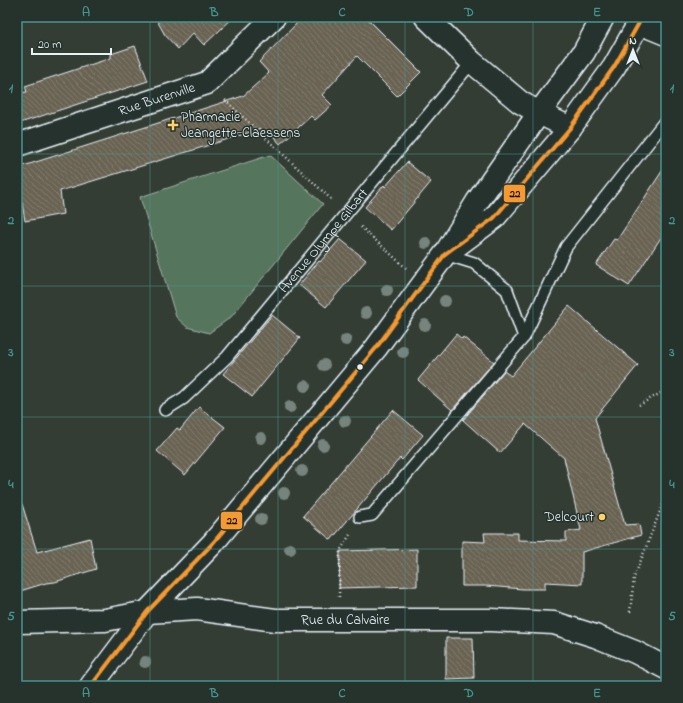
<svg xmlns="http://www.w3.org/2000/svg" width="683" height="703" viewBox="0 0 683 703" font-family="'Indie Flower',sans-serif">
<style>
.park{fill:#56755d;stroke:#9fb3aa}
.building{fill:url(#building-back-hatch);stroke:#e8f1f8}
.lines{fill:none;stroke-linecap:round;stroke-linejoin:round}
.service-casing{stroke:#e8f1f8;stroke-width:14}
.minor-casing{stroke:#e8f1f8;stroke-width:25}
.tertiary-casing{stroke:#e8f1f8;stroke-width:25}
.path{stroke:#e8f1f8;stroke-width:2.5;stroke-dasharray:1 3;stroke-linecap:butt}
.service{stroke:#26332d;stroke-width:11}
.minor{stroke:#26332d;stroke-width:22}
.tertiary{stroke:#26332d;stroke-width:22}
.bus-1-casing{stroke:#26332d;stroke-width:7}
.bus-1{stroke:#f59933;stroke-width:4}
.tree{fill:#77847e}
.grid{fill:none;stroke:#459590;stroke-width:1;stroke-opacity:0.55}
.poi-dot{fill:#ffd166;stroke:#26332d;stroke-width:1.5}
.bus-dot{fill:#e8f1f8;stroke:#26332d;stroke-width:1.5}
.labels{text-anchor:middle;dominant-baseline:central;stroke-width:3;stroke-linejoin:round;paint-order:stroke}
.street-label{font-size:14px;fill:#e8f1f8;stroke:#26332d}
.poi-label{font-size:14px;fill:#e8f1f8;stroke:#26332d;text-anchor:start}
.line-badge{stroke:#26332d;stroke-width:1.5}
.pale-badge-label{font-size:11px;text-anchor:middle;font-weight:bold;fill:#111}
.neatline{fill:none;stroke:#459590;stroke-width:1.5}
.grid-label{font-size:13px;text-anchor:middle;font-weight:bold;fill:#459590}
</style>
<defs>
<pattern id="building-back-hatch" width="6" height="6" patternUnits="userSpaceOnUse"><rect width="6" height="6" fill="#6a6452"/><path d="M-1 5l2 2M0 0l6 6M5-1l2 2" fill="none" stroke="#7f7b6c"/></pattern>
</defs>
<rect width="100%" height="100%" fill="#343d34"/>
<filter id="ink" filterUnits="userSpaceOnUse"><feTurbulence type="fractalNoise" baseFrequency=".025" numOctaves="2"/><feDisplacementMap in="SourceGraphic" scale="8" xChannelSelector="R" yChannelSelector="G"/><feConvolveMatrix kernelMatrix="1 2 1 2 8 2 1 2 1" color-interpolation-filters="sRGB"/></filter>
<g filter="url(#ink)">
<!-- park -->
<polygon class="park" points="270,155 323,204 231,317 209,333 187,327 176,317 140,197"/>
<!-- building -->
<g class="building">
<polygon points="155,17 234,17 204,45 193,33 178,49 165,35"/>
<polygon points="303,17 366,17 421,72 397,96 357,56 322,95 332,105 315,120 311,116 280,144 269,131 265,135 259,128 257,130 187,152 60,191 63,214 25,221 22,203 17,204 17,168 243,96 269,73 259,62"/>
<polygon points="135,46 148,81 17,124 17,93 27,92 25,86 111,58 111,54"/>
<polygon points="407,162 431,182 391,230 365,207 384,185 385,187"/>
<polygon points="666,165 666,230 629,286 596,265 614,239 617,240"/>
<polygon points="340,239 366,260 326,307 299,285 319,261 320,262"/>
<polygon points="569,306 638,365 595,418 625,525 639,524 641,535 582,552 582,584 545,582 545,589 523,589 486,586 462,586 462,541 485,542 484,533 518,533 518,540 566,541 566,532 581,530 564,458 525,424 500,453 463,420 504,371 511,376"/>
<polygon points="272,315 300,338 252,397 223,374"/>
<polygon points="456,334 462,339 463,337 494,362 452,410 418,380"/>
<polygon points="199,407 225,427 185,475 157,451 177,428 180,430"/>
<polygon points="393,410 423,435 402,460 400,458 331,540 303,516"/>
<polygon points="22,504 37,552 90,538 96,569 55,582 46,583 17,592 17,505"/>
<polygon points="417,549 417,586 339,588 340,551"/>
<polygon points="446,638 473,638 474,678 446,679"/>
</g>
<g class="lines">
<!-- service casing -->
<g class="service-casing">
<g id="service">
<polyline points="445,254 474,263 507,290 524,337"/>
<path id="s1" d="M165 410 184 398 227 357 472 62"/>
<polyline points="360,517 372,515 524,337 566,247 666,120"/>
</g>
</g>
<!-- minor casing -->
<g class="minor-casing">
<g id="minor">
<polyline points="426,17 472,62 520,102 539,113 570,128"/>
<polyline points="639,23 666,34"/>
<path id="s2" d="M17 145 207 83 274 17"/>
<path id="s3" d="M17 622 105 620 147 612 197 609 275 620H491L554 623 595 636 635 652 666 668"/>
</g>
</g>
<!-- tertiary casing -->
<g class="tertiary-casing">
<g id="tertiary">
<polyline points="455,247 494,218 570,128 614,67 639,23 641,17"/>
<polyline points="91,686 147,612 213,543 376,348 445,254 477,202 539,113 584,52 603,17"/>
</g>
</g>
<!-- path -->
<g class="path">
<polyline points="225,100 332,200"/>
<polyline points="361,227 406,268"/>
<polyline points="639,405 666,390"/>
<polyline points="339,597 340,551 351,533"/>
<polyline points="630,612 634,578 666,496"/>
</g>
<!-- service -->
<use href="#service" class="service"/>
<!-- minor -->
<use href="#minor" class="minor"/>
<!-- tertiary -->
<use href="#tertiary" class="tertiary"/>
<!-- bus-1 casing -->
<g class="bus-1-casing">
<polyline id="bus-1" points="91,686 147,612 213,543 376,348 445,254 494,218 570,128 614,67 639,23 641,17"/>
</g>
<!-- bus-1 -->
<use href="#bus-1" class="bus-1"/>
</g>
<!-- trees -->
<g class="tree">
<circle cx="426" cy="243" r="6"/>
<circle cx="387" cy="290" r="6"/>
<circle cx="445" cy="301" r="6"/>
<circle cx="366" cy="313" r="6"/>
<circle cx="425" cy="325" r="6"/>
<circle cx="346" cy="340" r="6"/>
<circle cx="403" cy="352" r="6"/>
<circle cx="324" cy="365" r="6"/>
<circle cx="305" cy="386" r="6"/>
<circle cx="290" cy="407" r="6"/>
<circle cx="345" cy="421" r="6"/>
<circle cx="261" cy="438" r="6"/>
<circle cx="323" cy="445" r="6"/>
<circle cx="302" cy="471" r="6"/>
<circle cx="284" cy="493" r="6"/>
<circle cx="261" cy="519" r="6"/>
<circle cx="290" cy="549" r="6"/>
<circle cx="145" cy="662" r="6"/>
</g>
</g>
<!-- grid -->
<path class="grid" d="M150 17V686M278 17V686M405 17V686M533 17V686M17 154H666M17 286H666M17 417H666M17 549H666"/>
<!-- markers -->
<g class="poi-dot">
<path d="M171 119h4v4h4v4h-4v4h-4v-4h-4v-4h4z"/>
<circle cx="602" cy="517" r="4"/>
</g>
<circle class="bus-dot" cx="360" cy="367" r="3.5"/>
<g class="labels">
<!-- street labels -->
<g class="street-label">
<text stroke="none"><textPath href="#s2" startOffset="147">Rue Burenville</textPath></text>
<text stroke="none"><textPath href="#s1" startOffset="233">Avenue Olympe Gilbart</textPath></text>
<text stroke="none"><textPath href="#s3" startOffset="330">Rue du Calvaire</textPath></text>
</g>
<!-- poi labels -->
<g class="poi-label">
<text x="181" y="117">Pharmacie<tspan x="181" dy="16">Jeangette-Claessens</tspan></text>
<text x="594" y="517" text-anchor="end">Delcourt</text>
</g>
</g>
<g class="line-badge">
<rect x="503" y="184" width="23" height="19" rx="4" fill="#f59933"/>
<rect x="220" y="511" width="23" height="19" rx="4" fill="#f59933"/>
</g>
<g class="pale-badge-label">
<text x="515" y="197">22</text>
<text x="232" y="524">22</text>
</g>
<!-- margin -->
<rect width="683" height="703" fill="none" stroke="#26332d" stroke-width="44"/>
<!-- north arrow -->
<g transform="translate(633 50)" stroke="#26332d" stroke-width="3" paint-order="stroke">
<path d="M0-3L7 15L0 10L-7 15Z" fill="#e8f1f8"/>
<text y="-6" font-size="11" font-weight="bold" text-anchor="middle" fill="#e8f1f8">N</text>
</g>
<!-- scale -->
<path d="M32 48v6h79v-6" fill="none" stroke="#e8f1f8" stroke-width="2"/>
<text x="38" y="48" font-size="12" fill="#e8f1f8" stroke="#26332d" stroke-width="3" paint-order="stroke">20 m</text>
<rect x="22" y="22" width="639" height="659" class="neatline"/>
<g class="grid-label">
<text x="86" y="16">A</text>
<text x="214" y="16">B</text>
<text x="342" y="16">C</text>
<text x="469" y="16">D</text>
<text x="597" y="16">E</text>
<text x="11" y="92">1</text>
<text x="672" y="92">1</text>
<text x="11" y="224">2</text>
<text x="672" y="224">2</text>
<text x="11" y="356">3</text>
<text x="672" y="356">3</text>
<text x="11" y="488">4</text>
<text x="672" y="488">4</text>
<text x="11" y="620">5</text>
<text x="672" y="620">5</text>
<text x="86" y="697">A</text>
<text x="214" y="697">B</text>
<text x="342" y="697">C</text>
<text x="469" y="697">D</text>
<text x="597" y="697">E</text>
</g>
</svg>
